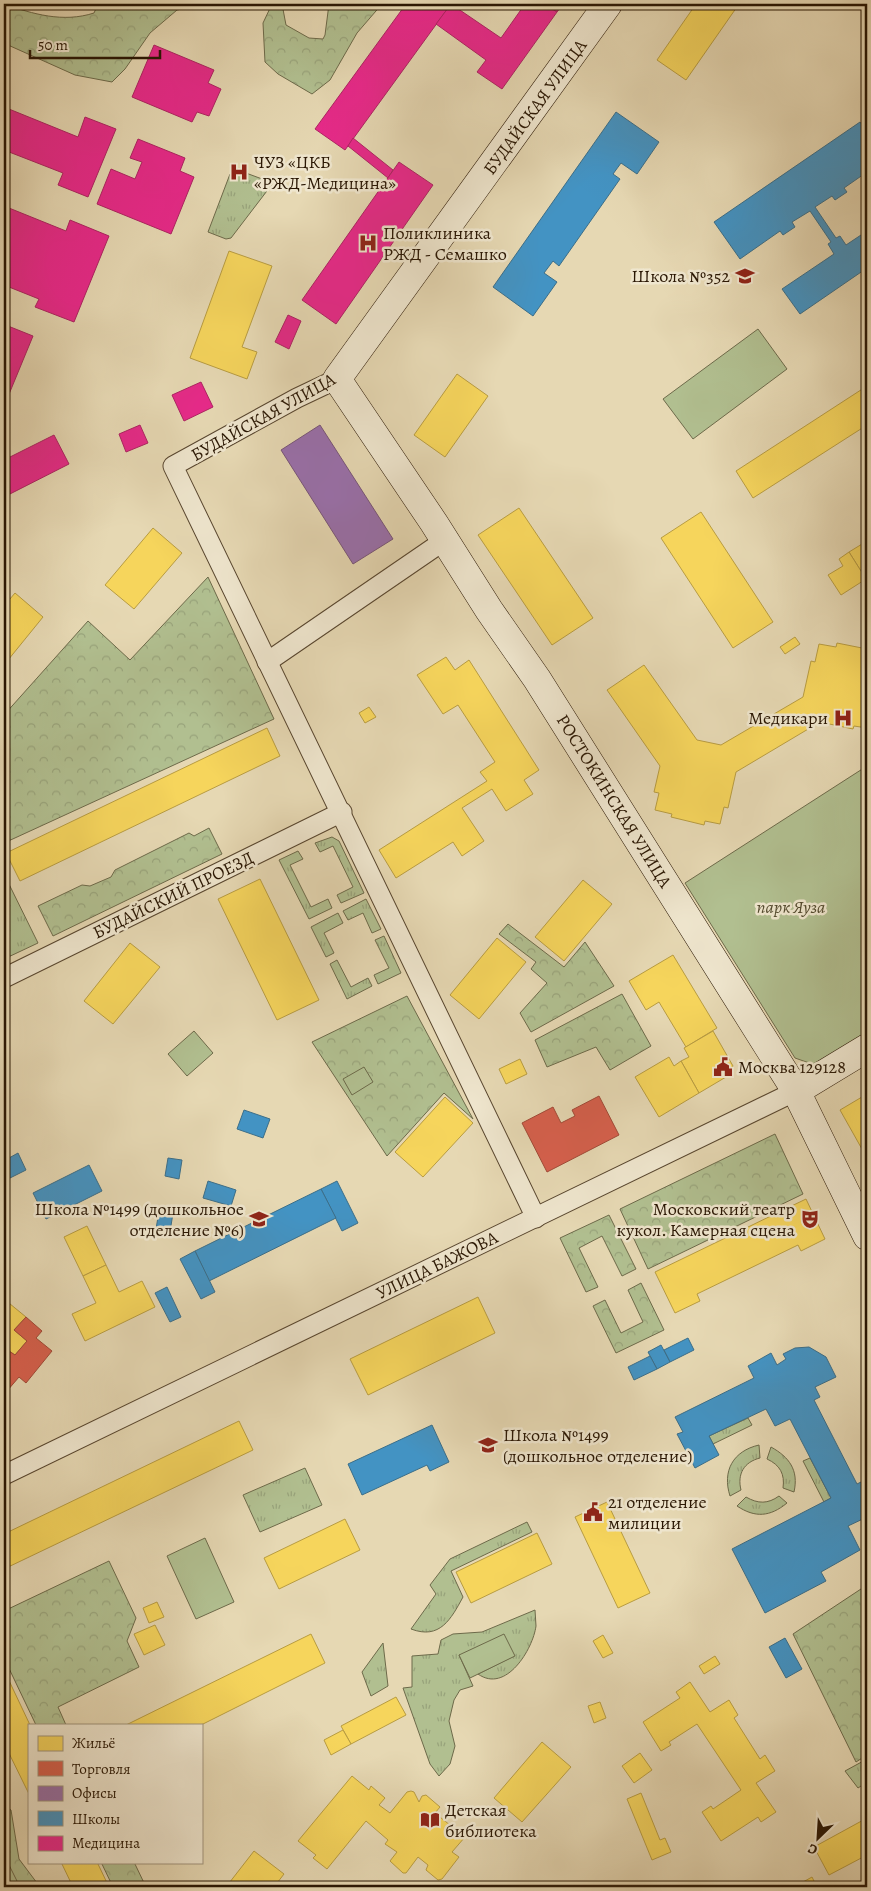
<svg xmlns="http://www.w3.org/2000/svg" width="871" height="1891" viewBox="0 0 871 1891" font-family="Alegreya,serif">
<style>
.grass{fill:url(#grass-tufts);stroke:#6d6a4a}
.forest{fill:url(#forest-crowns);stroke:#6d6a4a}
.park{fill:#b1bf90;stroke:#6d6a4a}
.homes{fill:#f6d55c;stroke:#b89c41}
.shops{fill:#d6604d;stroke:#a24a37}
.offices{fill:#9970ab;stroke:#775579}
.schools{fill:#4393c3;stroke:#3b6e89}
.health{fill:#e7298a;stroke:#ae2362}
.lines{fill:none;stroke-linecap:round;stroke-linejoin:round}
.street-casing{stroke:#58462f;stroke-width:21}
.secondary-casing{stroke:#291603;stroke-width:29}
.street{stroke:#efe6ce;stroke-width:19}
.secondary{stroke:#efe6ce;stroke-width:28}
.labels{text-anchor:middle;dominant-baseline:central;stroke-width:5;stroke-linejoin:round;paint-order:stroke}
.street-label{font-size:18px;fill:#291603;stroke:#efe6ce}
.poi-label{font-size:18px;fill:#291603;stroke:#efe6ce;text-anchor:start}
.park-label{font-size:18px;font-style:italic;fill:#52492d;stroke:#efe6ce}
</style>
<defs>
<pattern id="grass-tufts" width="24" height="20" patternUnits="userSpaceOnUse" patternTransform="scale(1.25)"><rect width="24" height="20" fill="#b1bf90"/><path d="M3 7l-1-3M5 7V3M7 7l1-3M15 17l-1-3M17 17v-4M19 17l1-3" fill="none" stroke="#98a37b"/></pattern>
<pattern id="forest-crowns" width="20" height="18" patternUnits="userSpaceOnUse" patternTransform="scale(1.25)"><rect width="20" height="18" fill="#b1bf90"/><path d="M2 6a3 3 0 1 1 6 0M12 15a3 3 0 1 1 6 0" fill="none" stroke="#98a37b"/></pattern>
</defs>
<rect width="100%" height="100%" fill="#e6d8b3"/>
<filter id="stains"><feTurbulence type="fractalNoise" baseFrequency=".004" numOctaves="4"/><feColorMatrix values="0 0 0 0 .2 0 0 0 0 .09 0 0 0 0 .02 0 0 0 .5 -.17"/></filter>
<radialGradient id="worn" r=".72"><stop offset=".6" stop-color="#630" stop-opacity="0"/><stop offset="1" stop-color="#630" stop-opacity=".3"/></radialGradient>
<!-- grass -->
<g class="grass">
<polygon points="235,169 273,183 231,238 226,239 208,232 230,174"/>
<polygon points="332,837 339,841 364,893 341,903 337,895 353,887 333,846 320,852 315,843"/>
<polygon points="298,851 303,859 290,865 311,907 328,899 332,908 309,919 279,860"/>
<polygon points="4,874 38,943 4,959"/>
<polygon points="366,899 381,929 372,933 363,913 348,920 343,911"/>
<polygon points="338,913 343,923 324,933 334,953 326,957 311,927"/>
<polygon points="384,936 401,973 378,984 374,975 389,968 375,940"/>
<polygon points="337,960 351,987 368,978 372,986 347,999 330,964"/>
<polygon points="748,1418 752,1425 713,1444 709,1436"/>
<path d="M759 1445 760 1458C744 1462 737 1474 741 1490L730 1496C722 1471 733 1451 759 1445Z"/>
<path d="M771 1447C789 1457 799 1470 794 1492L783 1488C785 1474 780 1465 767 1459Z"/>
<polygon points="810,1458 831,1498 824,1502 803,1461"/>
<polygon points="305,1468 322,1505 260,1532 243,1495"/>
<path d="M779 1496 787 1503C770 1517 755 1518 737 1506L746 1497C758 1504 768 1504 779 1496Z"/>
<path d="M527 1522 532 1532 451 1571 463 1597C451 1619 440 1640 411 1629L436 1594 430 1585 450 1559Z"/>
<path d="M535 1610C535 1615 536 1621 536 1626 533 1649 506 1694 478 1674L514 1656 459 1655 473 1686 460 1690 454 1700 449 1721 455 1746 450 1764 439 1776 430 1764 403 1688 412 1687V1656L438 1654 441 1640 453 1634 482 1632Z"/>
<polygon points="383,1643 388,1686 371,1696 362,1672"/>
<polygon points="867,1759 867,1782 858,1788 845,1771"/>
</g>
<!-- forest -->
<g class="forest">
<path d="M4 4C33 14 63 23 94 13L98 4H243L239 6H195L177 10 150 33 125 69 112 82 75 75 8 45 4 42Z"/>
<polygon points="272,4 282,4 286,25 309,38 323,39 325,35 329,4 382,4 357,33 330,80 312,94 278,74 265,62 263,23"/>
<polygon points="208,577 274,719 4,843 4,715 88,621 130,660"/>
<polygon points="209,828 222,854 53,936 38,906 82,885 90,886 111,877 115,870 189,833 194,836"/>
<polygon points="508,924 564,967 585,942 614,986 531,1032 520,1013 547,983 531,969 536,962 499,934"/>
<polygon points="622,994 651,1046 610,1070 596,1047 547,1067 535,1040"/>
<polygon points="407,996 473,1119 444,1093 387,1156 312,1042"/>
<polygon points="775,1134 803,1194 648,1269 620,1209"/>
<polygon points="609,1215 636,1269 622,1276 602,1236 579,1248 598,1287 586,1292 560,1238"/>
<polygon points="641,1283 664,1330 616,1353 593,1306 605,1300 621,1333 643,1322 628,1290"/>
<polygon points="109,1561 136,1618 127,1641 139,1667 58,1707 66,1725 36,1725 4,1658 4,1611"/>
<polygon points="867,1585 867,1755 856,1762 793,1634"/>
<polygon points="4,1806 11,1810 19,1859 40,1887 4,1887"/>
<polygon points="101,1862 134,1862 146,1887 113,1887"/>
</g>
<!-- park -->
<g class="park">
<polygon points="758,329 787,369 693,439 663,399"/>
<polygon points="867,766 867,1033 815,1065 795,1058 685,883"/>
<polygon points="194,1031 213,1053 187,1076 168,1054"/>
<polygon points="364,1067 373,1082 352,1095 343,1079"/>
<polygon points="205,1538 234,1602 196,1619 167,1556"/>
<polygon points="504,1634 515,1656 470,1678 459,1655"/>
<polygon points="4,1855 20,1887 4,1887"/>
</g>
<!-- homes -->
<g class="homes">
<polygon points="696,4 739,4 686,80 657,60"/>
<polygon points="229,251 272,266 242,347 257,352 247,379 190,358"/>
<polygon points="457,374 488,396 445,457 414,435"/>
<polygon points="867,386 867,425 753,498 736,471"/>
<polygon points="519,508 593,618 552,645 478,535"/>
<polygon points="701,512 773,622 733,648 661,538"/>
<polygon points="153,528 182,553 134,609 105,585"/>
<polygon points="867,541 867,578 866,579 849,552"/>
<polygon points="849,552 866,579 841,595 828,575 843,566 839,559"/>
<polygon points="15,593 43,617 4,665 4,606"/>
<polygon points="795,637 800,644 785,654 780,647"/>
<polygon points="837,643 867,649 867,728 854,726 853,729 820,722 736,772 728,808 724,807 720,824 705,821 704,825 671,817 672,814 655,810 659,793 654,792 660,766 607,690 644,665 697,740 721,745 803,697 811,661 815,662 819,644 836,647"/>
<polygon points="446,657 455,670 469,660 539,770 524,780 533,794 506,811 492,789 462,808 484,841 462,856 453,842 396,878 379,850 487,781 480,772 495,762 458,705 443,714 417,675"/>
<polygon points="369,707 376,717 365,723 359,713"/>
<polygon points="267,728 280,756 20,881 6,853"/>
<polygon points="260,879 319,1000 277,1020 218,899"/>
<polygon points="583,880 612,904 564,961 535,937"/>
<polygon points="497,938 526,962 479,1019 450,995"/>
<polygon points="130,943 160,967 113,1024 84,1001"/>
<polygon points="673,955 717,1028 686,1047 659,1002 646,1010 629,981"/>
<polygon points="713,1031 733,1066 726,1077 699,1093 681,1061 689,1057 684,1048"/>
<polygon points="669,1057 674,1066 681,1061 699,1093 659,1117 635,1077"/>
<polygon points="520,1059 527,1074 506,1084 499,1069"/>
<polygon points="867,1094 867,1158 840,1110"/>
<polygon points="445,1097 473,1123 423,1177 395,1152"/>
<polygon points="806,1199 825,1239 801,1251 798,1245 697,1294 700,1301 675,1313 655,1272"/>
<polygon points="87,1226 106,1265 83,1276 64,1237"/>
<polygon points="106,1265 119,1292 142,1281 155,1307 85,1341 72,1314 96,1303 83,1276"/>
<polygon points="478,1297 495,1333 368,1395 350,1359"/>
<polygon points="4,1299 26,1317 14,1330 27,1341 15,1355 9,1351 4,1357"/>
<polygon points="239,1421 253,1450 4,1569 4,1534"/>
<polygon points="607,1502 650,1593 618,1608 575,1517"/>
<polygon points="345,1519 360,1550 279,1589 264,1558"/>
<polygon points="537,1533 552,1564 471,1603 456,1572"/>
<polygon points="157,1602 164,1617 149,1623 143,1608"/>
<polygon points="155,1625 165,1645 144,1655 134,1634"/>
<polygon points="311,1634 325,1663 201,1725 126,1725"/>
<polygon points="603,1635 613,1653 603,1658 593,1641"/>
<polygon points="715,1656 720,1664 704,1674 699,1666"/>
<polygon points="4,1670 30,1725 29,1794 4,1743"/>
<polygon points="690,1682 710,1712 729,1700 738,1715 734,1718 760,1759 765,1755 775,1771 756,1783 776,1812 761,1822 758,1817 721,1841 702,1812 711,1806 713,1809 741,1790 697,1724 669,1742 671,1745 661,1751 643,1722 680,1698 676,1692"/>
<polygon points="396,1697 406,1715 351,1744 341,1726"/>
<polygon points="600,1702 606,1718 594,1723 588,1706"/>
<polygon points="343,1730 351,1744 331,1755 324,1740"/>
<polygon points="542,1742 571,1767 522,1822 494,1798"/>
<polygon points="640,1753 652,1770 634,1783 622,1766"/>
<polygon points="352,1776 369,1790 371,1786 385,1798 379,1805 390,1813 407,1792 411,1791 414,1792 419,1802 422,1796 426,1795 440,1807 435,1813 456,1830 463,1830 465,1837 452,1852 459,1857 442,1879 438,1880 426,1870 428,1865 418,1857 406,1873 403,1873 390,1861 397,1852 385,1844 388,1840 366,1821 327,1869 313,1858 316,1855 298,1841"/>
<polygon points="641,1793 660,1840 665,1838 671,1852 652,1860 627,1799"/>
<polygon points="867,1818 867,1855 829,1875 814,1847"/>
<polygon points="254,1851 284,1874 274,1887 226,1887"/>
<polygon points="61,1862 97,1862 109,1887 73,1887"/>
<polygon points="812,1877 817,1887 794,1887"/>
</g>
<!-- shops -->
<g class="shops">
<polygon points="599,1096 619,1135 547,1172 522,1123 553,1107 561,1123 575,1116 572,1110"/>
<polygon points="26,1317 42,1331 36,1338 52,1351 26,1383 19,1377 7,1391 4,1389 4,1357 9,1351 15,1355 27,1341 14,1330"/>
</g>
<!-- offices -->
<polygon class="offices" points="320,425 393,539 353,564 281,450"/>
<!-- schools -->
<g class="schools">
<polygon points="616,112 659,142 637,174 621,163 613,174 620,179 559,266 553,261 544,273 557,282 533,316 493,287"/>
<polygon points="860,122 867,132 867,172 844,188 847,192 835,200 832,196 815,207 836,238 840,236 846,245 867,231 867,268 800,314 782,289 834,254 828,244 831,242 810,211 792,222 795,227 783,235 780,231 740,259 714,222"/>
<polygon points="244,1110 270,1119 263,1138 237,1129"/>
<polygon points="4,1147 9,1158 18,1153 26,1170 4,1181"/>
<polygon points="168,1158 182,1160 179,1179 165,1176"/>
<polygon points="89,1165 102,1191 46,1219 33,1193"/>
<polygon points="208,1181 236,1190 231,1206 203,1198"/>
<polygon points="337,1181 358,1223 342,1231 321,1189"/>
<polygon points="321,1189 336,1218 209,1281 195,1251"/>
<polygon points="159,1211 173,1213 170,1232 156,1229"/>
<polygon points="195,1251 215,1292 201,1299 180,1259"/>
<polygon points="167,1287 181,1317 170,1322 155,1293"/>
<polygon points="688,1338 694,1350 670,1362 664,1350"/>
<polygon points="661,1345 670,1362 657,1369 648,1352"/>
<polygon points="809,1347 826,1357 836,1377 815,1387 820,1397 814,1400 857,1484 867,1479 867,1517 848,1526 860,1550 821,1572 826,1581 765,1613 732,1549 831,1498 790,1419 775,1426 766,1409 709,1436 719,1455 695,1468 677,1434 683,1432 675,1417 754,1378 748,1366 771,1353 777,1365 786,1359 783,1354 795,1348"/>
<polygon points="650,1356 657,1369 634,1380 628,1367"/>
<polygon points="432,1425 449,1462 430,1471 427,1465 362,1495 348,1464"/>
<polygon points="785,1638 802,1669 786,1678 769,1647"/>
</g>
<!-- health -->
<g class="health">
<polygon points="406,4 451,4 345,150 315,129"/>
<polygon points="451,4 501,38 525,4 545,4 557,12 502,89 477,72 486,60 436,24"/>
<polygon points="545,4 563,4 557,12"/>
<polygon points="154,45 214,70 208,83 221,89 209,116 197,112 192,122 132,97"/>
<polygon points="4,107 78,137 85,117 116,129 88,197 58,185 63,173 4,150"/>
<polygon points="353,138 393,170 388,178 348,146"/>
<polygon points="138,139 185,158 180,171 194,177 171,234 97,204 111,169 135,179 142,162 130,158"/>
<polygon points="399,162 433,185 336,324 302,300"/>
<polygon points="4,206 66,231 70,220 109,236 74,322 35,307 39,299 4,285"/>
<polygon points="288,315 301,321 289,349 275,342"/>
<polygon points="8,326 33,336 7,399 4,398 4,336"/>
<polygon points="201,382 213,407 184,421 172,395"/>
<polygon points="140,425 148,443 126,452 119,434"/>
<polygon points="54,435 69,464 4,497 4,460"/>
</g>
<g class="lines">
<!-- street casing -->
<g class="street-casing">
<g id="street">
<polyline points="337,379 297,398 173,466 536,1218"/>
<polyline points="267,662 445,540"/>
<polyline points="4,978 342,812"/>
<polyline points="4,1475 796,1091"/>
</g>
</g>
<!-- secondary casing -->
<g class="secondary-casing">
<g id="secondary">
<polyline points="608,4 337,379 434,523 489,610 537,679 796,1091 867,1236"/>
<polyline points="796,1091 867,1048"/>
</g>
</g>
<!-- street -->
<use href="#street" class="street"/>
<!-- secondary -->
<use href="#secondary" class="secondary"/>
</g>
<!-- icons -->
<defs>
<g id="hospital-bare" transform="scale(1.5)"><path d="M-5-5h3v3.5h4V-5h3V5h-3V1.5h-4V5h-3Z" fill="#8f2418" stroke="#efe6ce" stroke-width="2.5" paint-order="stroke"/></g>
<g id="school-bare" transform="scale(1.5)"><path d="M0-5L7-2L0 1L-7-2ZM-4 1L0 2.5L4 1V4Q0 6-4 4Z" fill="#8f2418" stroke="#efe6ce" stroke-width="2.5" paint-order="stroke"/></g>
<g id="civic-bare" transform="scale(1.5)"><path d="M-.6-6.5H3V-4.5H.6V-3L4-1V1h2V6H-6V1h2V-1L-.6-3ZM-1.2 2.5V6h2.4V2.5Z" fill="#8f2418" stroke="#efe6ce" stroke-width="2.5" paint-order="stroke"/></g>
<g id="theatre-bare" transform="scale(1.5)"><path d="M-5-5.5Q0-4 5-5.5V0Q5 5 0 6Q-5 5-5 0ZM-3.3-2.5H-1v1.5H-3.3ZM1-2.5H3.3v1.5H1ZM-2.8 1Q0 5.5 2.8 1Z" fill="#8f2418" stroke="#efe6ce" stroke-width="2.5" paint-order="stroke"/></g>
<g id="library-bare" transform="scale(1.5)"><path d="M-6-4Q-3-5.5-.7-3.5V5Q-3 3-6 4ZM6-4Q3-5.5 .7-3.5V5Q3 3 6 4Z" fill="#8f2418" stroke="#efe6ce" stroke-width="2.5" paint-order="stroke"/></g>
</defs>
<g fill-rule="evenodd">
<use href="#hospital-bare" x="239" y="172"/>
<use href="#hospital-bare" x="368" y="243"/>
<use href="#school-bare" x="745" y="276"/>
<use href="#hospital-bare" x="843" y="718"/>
<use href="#civic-bare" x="723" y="1067"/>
<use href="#school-bare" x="259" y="1219"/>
<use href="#theatre-bare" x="810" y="1219"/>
<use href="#school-bare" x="488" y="1445"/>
<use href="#civic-bare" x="593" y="1512"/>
<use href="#library-bare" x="430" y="1820"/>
</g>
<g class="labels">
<!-- street labels -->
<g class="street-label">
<text transform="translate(535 107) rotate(-54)">БУДАЙСКАЯ УЛИЦА</text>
<text transform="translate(263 417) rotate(-29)">БУДАЙСКАЯ УЛИЦА</text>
<text transform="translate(614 801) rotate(58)">РОСТОКИНСКАЯ УЛИЦА</text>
<text transform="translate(173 895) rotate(-26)">БУДАЙСКИЙ ПРОЕЗД</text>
<text transform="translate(437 1265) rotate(-26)">УЛИЦА БАЖОВА</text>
</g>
<!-- poi labels -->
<g class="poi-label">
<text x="254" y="162">ЧУЗ «ЦКБ<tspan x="254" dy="21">«РЖД-Медицина»</tspan></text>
<text x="383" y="233">Поликлиника<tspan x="383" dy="21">РЖД - Семашко</tspan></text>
<text x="730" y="276" text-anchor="end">Школа №352</text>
<text x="828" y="718" text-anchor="end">Медикари</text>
<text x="738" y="1067">Москва 129128</text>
<text x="244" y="1209" text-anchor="end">Школа №1499 (дошкольное<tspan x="244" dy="21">отделение №6)</tspan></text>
<text x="795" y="1209" text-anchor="end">Московский театр<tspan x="795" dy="21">кукол. Камерная сцена</tspan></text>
<text x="503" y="1435">Школа №1499<tspan x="503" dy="21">(дошкольное отделение)</tspan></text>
<text x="608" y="1502">21 отделение<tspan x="608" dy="21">милиции</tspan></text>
<text x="445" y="1810">Детская<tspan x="445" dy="21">библиотека</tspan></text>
</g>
<!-- park labels -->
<g class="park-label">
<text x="791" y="907">парк Яуза</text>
</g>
</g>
<!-- margin -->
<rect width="871" height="1891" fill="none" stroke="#e6d8b3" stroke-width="20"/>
<rect x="5" y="5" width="861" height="1881" fill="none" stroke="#291603" stroke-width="2.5"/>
<rect x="10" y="10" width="851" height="1871" fill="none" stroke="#291603"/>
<!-- legend -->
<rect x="28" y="1724" width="175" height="140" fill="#efe6ce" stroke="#a0937d"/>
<rect x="38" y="1736" width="25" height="15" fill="#f6d55c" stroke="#a0937d"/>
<text x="72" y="1748" font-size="15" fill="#291603">Жильё</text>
<rect x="38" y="1761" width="25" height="15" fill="#d6604d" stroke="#a0937d"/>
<text x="72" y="1774" font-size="15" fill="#291603">Торговля</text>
<rect x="38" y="1786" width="25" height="15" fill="#9970ab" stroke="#a0937d"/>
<text x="72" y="1798" font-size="15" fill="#291603">Офисы</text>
<rect x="38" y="1811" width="25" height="15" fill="#4393c3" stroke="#a0937d"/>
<text x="72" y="1824" font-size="15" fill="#291603">Школы</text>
<rect x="38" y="1836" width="25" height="15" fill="#e7298a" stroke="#a0937d"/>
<text x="72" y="1848" font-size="15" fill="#291603">Медицина</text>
<!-- north arrow -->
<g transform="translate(818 1838) rotate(205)" stroke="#efe6ce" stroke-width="4" paint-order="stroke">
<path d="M0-4L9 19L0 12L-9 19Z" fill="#291603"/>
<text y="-8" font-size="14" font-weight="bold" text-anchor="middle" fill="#291603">С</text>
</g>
<!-- scale -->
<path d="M30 50v8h130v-8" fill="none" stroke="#291603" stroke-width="2.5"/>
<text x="38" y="50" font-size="15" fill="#291603" stroke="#efe6ce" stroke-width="4" paint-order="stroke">50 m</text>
<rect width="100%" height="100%" filter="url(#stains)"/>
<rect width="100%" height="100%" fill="url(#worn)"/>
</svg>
